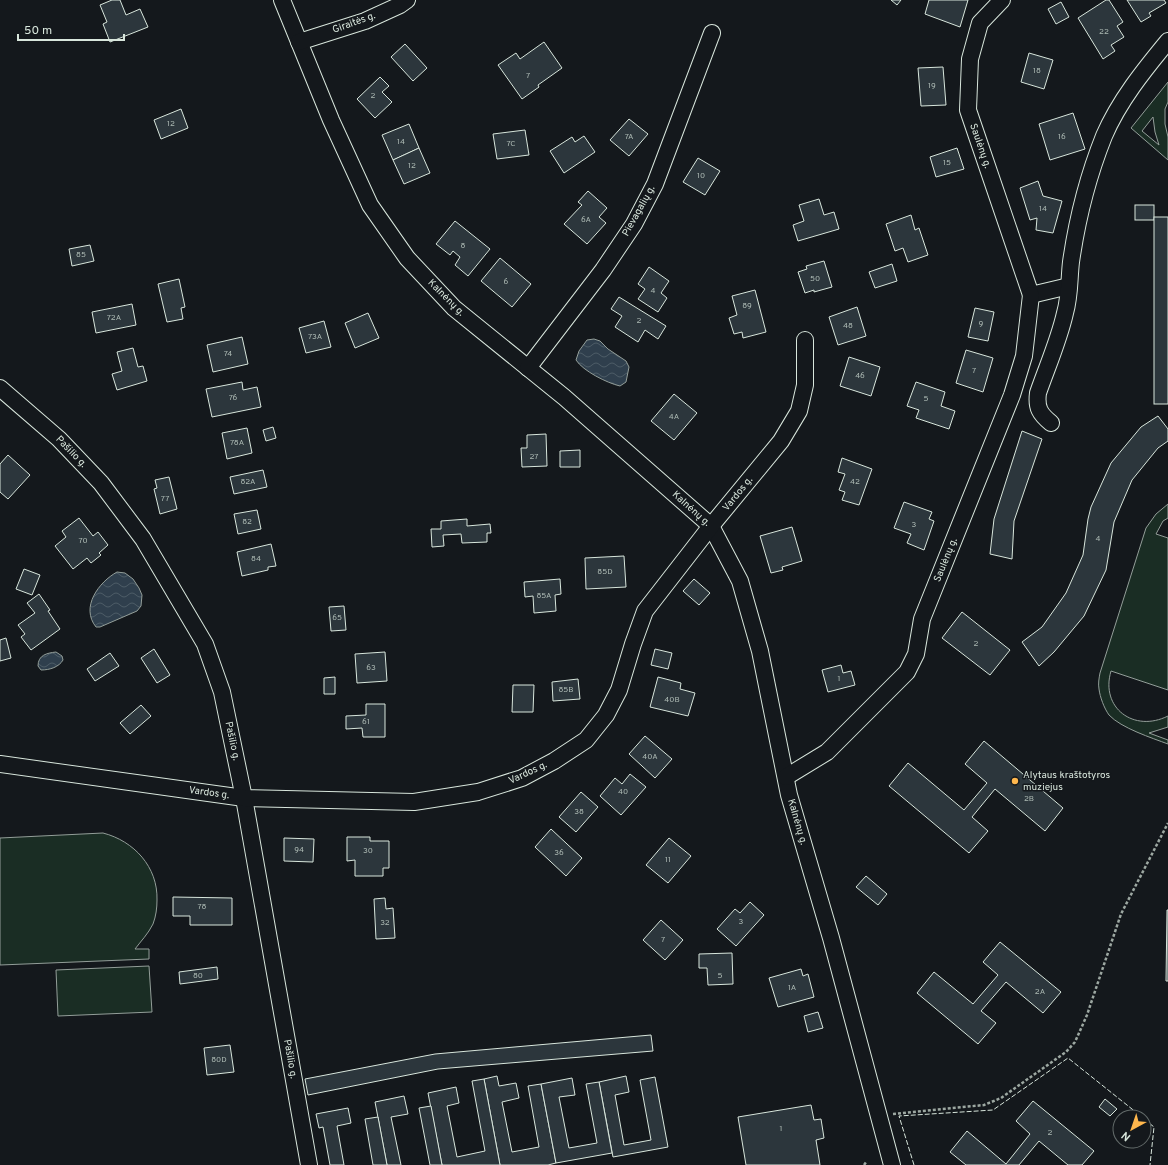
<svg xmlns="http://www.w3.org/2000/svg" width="1168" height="1165" viewBox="0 0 1168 1165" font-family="Overpass,sans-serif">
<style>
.park{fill:#1a2d24;stroke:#939e99;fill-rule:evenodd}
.water{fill:url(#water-waves);stroke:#939e99}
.building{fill:#2c363c;stroke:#d8e6dc}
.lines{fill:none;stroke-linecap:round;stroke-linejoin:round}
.minor-casing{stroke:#d8e6dc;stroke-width:18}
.path{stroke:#9da8a2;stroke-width:2.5;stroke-dasharray:3 2;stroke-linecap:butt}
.minor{stroke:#14181c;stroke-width:16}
.fence{stroke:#d8e6dc;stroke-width:1;stroke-dasharray:5 2;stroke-linecap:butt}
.poi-dot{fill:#ffb74d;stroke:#14181c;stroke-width:1.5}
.labels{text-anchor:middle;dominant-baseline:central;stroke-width:3;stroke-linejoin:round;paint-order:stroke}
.number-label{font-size:8px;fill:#adbab4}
.street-label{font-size:10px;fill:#d8e6dc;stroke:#14181c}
.poi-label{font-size:10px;fill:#d8e6dc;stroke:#14181c;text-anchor:start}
</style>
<defs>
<pattern id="water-waves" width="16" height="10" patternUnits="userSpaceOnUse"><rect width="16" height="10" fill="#2f3f4d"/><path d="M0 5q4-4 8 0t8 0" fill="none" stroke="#4c5b66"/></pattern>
</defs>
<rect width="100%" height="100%" fill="#14181c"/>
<!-- park -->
<g class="park">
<path d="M1168 82V102L1165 109V124L1168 137V160L1131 128ZM1153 117 1155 132 1159 145 1142 131Z"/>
<path d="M1168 504V518L1163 521 1156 534 1168 538V690L1111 671C1100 708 1134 733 1168 716V727L1149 733 1168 740V744C1152 738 1121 728 1109 715 1104 708 1100 697 1099 689 1098 684 1099 678 1100 673L1146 528 1156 514Z"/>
<path d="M103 833C134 841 158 867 157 900 157 908 156 916 153 924 148 934 141 941 135 949H149V959L0 965V838Z"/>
<polygon points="149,966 152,1012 58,1016 56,970"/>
</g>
<!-- water -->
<g class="water">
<path d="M594 339 600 341 608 349 626 361 629 367 626 382 620 386C607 383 583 371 576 360L579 351 587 340Z"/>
<path d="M117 572 125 573 133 579 139 588 142 595 141 606 137 611 100 627H96C80 607 99 582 117 572Z"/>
<path d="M56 652 62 656 63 660C59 667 50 670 41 670L38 666C38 655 47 653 56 652Z"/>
</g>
<!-- building -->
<g class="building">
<polygon points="112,0 120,0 126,15 140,9 148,27 110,42 103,24 107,22 100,5"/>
<polygon points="891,0 901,0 897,5"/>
<polygon points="929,0 968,0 960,27 925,14"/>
<polygon points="1106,0 1109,0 1123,22 1117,26 1124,37 1111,45 1115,51 1103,59 1078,18"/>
<polygon points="1127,0 1164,0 1166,3 1149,13 1151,16 1141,22"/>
<polygon points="1061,2 1069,17 1056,24 1048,9"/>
<polygon points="544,42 562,68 538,85 539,87 522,99 498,65 516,53 520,59"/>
<polygon points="405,44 427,68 413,81 391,57"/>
<polygon points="1029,53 1053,60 1044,89 1021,82"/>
<polygon points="943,67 946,105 921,106 918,68"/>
<polygon points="380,77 389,86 382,92 392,102 375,118 357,99"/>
<polygon points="181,109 188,128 161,139 154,120"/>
<polygon points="1073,113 1085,149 1050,160 1039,124"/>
<polygon points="629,119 648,134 629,156 610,140"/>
<polygon points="409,124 419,148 393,160 382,135"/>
<polygon points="525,130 529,155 497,159 493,134"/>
<polygon points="584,136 595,152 564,173 550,151 572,137 575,142"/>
<polygon points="419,148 430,173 404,184 393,160"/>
<polygon points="957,148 964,169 936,177 930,157"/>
<polygon points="698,158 720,171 705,195 683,182"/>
<polygon points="1038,181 1043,196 1062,201 1053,233 1036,230 1037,218 1030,220 1020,188"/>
<polygon points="588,191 607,208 599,217 606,223 587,244 564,224 582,205 578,202"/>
<polygon points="819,199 824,215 834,212 839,229 798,241 793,225 804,221 799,205"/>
<rect x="1135" y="205" width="19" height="15"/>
<polygon points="911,215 915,230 919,228 928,255 908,262 903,248 895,251 886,224"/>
<rect x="1154" y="217" width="14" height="187"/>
<polygon points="455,221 490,249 468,276 455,265 460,257 453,251 450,255 436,244"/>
<polygon points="90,245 94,261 72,266 69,249"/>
<polygon points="500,258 531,284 512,307 481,281"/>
<polygon points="824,261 832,287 814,292 814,290 805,293 798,272 807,269 806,266"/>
<polygon points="892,264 897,281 875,288 869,272"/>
<polygon points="649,267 669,281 661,293 667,298 658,312 638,299 645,289 638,284"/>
<polygon points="179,279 185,307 181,308 183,319 167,322 158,284"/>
<polygon points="755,290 766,332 743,338 742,332 734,334 729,318 737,315 732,296"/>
<polygon points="619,297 666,326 658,339 645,330 638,342 615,327 622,316 611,309"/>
<polygon points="132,304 136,325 96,333 92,312"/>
<polygon points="857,307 866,336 838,345 829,317"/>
<polygon points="975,308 994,312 988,341 968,337"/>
<polygon points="368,313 379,338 355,348 345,323"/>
<polygon points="324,321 331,347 306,353 299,328"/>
<polygon points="242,337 248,364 213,372 207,345"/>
<polygon points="133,348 138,367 143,366 147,381 117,390 112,374 122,371 117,352"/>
<polygon points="966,350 993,358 983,392 956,383"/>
<polygon points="849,357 880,367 871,396 840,386"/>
<polygon points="242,382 243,390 257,387 261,407 212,417 206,389"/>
<polygon points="916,382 945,392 941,406 955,411 949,429 916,418 919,410 907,406"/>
<polygon points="674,394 697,413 674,440 651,421"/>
<polygon points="1158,416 1168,429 1168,441 1158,448 1132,480 1114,522 1106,570 1084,616 1054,652 1039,666 1022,642 1042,627 1066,593 1083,555 1088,519 1091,507 1111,463 1141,427"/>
<polygon points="273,427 276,438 266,441 263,430"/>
<polygon points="247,428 252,453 227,459 222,433"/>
<polygon points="1022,431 1042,439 1014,521 1012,559 990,554 994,519"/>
<polygon points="546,434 547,466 522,467 521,448 527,448 527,435"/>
<polygon points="580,450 580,467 560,467 560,451"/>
<polygon points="8,455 30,475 8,499 0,492 0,464"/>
<polygon points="842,458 872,469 859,505 842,500 845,492 839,490 845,474 838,472"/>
<polygon points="263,470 267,487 234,494 230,477"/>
<polygon points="169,477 177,509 160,514 154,489 157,488 155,480"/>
<polygon points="904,502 932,512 929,519 934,521 924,550 907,543 911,534 894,528"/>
<polygon points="257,510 261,529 238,534 234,514"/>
<polygon points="79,518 93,536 98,532 108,545 99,553 101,555 91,563 87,558 73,569 55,546 66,537 62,531"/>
<polygon points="467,519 467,526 490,524 491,533 487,533 487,542 462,543 461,534 443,535 444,546 432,547 431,529 441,529 441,521"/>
<polygon points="792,527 802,561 782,567 783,570 771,573 760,536"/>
<polygon points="271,544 276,566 268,567 268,570 242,576 237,552"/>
<polygon points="624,556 626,587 586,589 585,558"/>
<polygon points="24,569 40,575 32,595 16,589"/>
<polygon points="560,579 561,594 555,595 556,611 534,613 533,596 525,597 524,582"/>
<polygon points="694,579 710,593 699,605 683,591"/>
<polygon points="39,594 50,610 48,611 60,629 31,650 21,637 25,634 18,625 35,613 27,603"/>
<polygon points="344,606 346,630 331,631 329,607"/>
<polygon points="962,612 1010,650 990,675 942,638"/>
<polygon points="6,638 11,658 0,661 0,640"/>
<polygon points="154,649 170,675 157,683 141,658"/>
<polygon points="655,649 672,653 668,669 651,665"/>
<polygon points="385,652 387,681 357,683 355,654"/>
<polygon points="110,653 119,666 95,681 87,669"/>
<polygon points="841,665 843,673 851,671 855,685 828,692 822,670"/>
<polygon points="335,677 335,694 324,694 324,678"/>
<polygon points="658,677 681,683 680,689 695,693 688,716 650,707"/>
<polygon points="578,679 580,699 553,701 552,682"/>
<polygon points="513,685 534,685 533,712 512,712"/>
<polygon points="366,704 385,704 385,737 363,737 362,728 346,729 346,716 366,715"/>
<polygon points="141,705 151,716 130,734 120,723"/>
<polygon points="645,736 672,759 655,778 629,754"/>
<polygon points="984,741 1063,808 1045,831 995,789 972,817 988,831 969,853 889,786 908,763 964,810 987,783 965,764"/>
<polygon points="630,774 646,787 621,815 600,796 615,778 622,784"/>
<polygon points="581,792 598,807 576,832 559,817"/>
<polygon points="551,829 582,858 566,876 535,847"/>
<polygon points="347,837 370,837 370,841 389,841 389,868 383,868 383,876 355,876 355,860 347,861"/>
<polygon points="284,838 314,839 313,862 284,861"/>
<polygon points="669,838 691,856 668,883 646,865"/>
<polygon points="866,876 887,894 878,905 856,887"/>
<polygon points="173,897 232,898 232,925 190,925 190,916 173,916"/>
<polygon points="385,898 386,909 393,908 395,938 376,939 374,899"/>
<polygon points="750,902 764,915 736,946 717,929 735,909 740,913"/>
<polygon points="1167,910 1168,910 1168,981 1166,981"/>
<polygon points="661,920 683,940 665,960 643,940"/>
<polygon points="1000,942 1061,992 1043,1013 1006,982 981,1011 996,1023 978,1044 917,993 934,972 973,1004 998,975 983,962"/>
<polygon points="732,953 733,984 708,985 707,968 699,968 699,954"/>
<polygon points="217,967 218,979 180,984 179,972"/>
<polygon points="801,969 803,976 808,974 814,997 778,1007 769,978"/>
<polygon points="818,1012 823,1028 808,1032 804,1016"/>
<polygon points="651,1035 653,1051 438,1069 308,1095 305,1079 435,1054"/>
<polygon points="230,1045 234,1072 207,1075 204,1048"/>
<polygon points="497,1076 499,1086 516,1083 519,1098 502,1102 512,1152 539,1147 528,1086 541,1084 556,1163 548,1165 500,1165 484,1079"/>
<polygon points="626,1076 629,1092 615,1095 624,1145 651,1140 640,1080 655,1077 668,1147 613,1157 599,1082"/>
<polygon points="572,1078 575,1095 559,1097 569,1148 597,1143 586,1084 599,1082 612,1153 556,1163 541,1084"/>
<polygon points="484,1079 500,1165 442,1165 428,1093 456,1087 459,1103 447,1106 457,1157 485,1151 472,1081"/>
<polygon points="404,1096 408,1114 391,1117 401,1165 387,1165 375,1102"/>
<polygon points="1105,1099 1117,1109 1110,1116 1099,1107"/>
<polygon points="1033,1101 1094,1151 1082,1165 1068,1165 1039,1141 1019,1165 966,1165 950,1152 967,1131 1006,1164 1030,1134 1016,1121"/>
<polygon points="811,1105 814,1120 821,1119 824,1138 816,1140 820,1165 746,1165 738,1117"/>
<polygon points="431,1106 442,1165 430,1165 419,1108"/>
<polygon points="348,1108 351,1123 337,1126 344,1165 330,1165 323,1127 319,1128 316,1114"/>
<polygon points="378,1117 387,1165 373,1165 365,1119"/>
</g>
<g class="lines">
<!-- minor casing -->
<g class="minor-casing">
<g id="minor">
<polyline points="282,0 331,120 370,205 407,258 454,308 564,397 711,526 740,581 760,651 789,795 831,938 892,1165"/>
<polyline points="1002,0 980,23 970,59 968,110 1031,295 1069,286"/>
<polyline points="299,42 365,21 400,5 407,0"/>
<polyline points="528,368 603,270 634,224 655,184 712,33"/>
<polyline points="0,388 59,439 101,483 143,539 205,644 222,692 244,798 309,1165"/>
<path d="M1051 423C1040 414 1036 408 1038 393 1047 367 1059 340 1065 313 1070 296 1069 279 1071 262 1077 220 1088 176 1104 136 1119 101 1144 70 1168 41"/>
<polyline points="0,764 244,798 414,802 478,792 522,778 554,761 586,740 606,715 619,690 633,644 645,611 711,526 781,441 799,411 805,385 805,340"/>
<polyline points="786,777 827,752 907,672 916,654 922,619 1012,395 1024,356 1031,295"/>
</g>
</g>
<!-- path -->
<g class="path">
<polyline points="893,1114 984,1105 1001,1098 1066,1052 1075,1042 1087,1015 1121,914 1168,823"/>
<polyline points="864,1165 867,1161"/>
</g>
<!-- minor -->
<use href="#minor" class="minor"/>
<!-- fence -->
<g class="fence">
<polyline points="1144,1119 1154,1127 1150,1165"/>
<polyline points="914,1165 899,1116 993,1110 1068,1058 1142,1117"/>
</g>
</g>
<!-- markers -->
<circle class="poi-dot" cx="1015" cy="781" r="4"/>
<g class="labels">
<!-- number labels -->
<g class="number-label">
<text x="1104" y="32">22</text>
<text x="1037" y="71">18</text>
<text x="528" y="76">7</text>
<text x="932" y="86">19</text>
<text x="373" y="96">2</text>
<text x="171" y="124">12</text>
<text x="629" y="137">7A</text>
<text x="1062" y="137">16</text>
<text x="401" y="142">14</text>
<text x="511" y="144">7C</text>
<text x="947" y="163">15</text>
<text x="412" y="166">12</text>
<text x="701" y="176">10</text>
<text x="1043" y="209">14</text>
<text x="586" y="220">6A</text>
<text x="463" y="246">8</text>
<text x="81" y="255">85</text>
<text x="815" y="279">50</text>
<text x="506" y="282">6</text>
<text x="653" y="291">4</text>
<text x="747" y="306">89</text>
<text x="114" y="318">72A</text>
<text x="639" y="321">2</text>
<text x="981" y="324">9</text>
<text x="848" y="326">48</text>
<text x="315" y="337">73A</text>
<text x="228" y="354">74</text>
<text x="974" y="371">7</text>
<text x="860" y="376">46</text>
<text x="233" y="398">76</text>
<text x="926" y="399">5</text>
<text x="674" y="417">4A</text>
<text x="237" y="443">78A</text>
<text x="534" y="457">27</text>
<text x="248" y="482">82A</text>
<text x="855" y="482">42</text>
<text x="165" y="499">77</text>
<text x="247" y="522">82</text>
<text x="914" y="525">3</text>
<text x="1098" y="539">4</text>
<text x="83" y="541">70</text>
<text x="256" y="559">84</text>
<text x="605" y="572">85D</text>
<text x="544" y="596">85A</text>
<text x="337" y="618">65</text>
<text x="976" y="644">2</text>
<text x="371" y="668">63</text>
<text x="839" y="679">1</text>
<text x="566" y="690">85B</text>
<text x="672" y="700">40B</text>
<text x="366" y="722">61</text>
<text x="650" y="757">40A</text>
<text x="623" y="792">40</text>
<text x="1029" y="799">2B</text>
<text x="579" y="812">38</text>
<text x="299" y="850">94</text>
<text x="368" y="851">30</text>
<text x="559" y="853">36</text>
<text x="668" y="860">11</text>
<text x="202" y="907">78</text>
<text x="741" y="922">3</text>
<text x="385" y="923">32</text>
<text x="663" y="940">7</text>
<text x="198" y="976">80</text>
<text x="720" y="976">5</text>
<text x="792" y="988">1A</text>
<text x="1040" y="992">2A</text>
<text x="219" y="1060">80D</text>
<text x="781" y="1129">1</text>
<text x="1050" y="1133">2</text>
</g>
<!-- street labels -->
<g class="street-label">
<text transform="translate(354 23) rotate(-20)">Giraitės g.</text>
<text transform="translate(980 146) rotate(71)">Saulėnų g.</text>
<text transform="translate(639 211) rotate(-61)">Pievagalių g.</text>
<text transform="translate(446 298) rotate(45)">Kalnėnų g.</text>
<text transform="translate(71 452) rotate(46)">Pašilio g.</text>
<text transform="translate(738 494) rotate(-51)">Vardos g.</text>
<text transform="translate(691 509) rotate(42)">Kalnėnų g.</text>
<text transform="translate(946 560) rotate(-68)">Saulėnų g.</text>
<text transform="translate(232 741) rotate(78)">Pašilio g.</text>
<text transform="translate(528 773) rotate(-25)">Vardos g.</text>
<text transform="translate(209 793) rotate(8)">Vardos g.</text>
<text transform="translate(797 822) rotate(74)">Kalnėnų g.</text>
<text transform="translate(290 1059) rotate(80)">Pašilio g.</text>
</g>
<!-- poi labels -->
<g class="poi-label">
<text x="1023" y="775">Alytaus kraštotyros<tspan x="1023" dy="12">muziejus</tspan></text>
</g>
</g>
<!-- north arrow -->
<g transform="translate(1132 1129) rotate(220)"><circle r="19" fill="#14181c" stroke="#626a69"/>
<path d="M0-3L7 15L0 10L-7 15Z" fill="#ffb74d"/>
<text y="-6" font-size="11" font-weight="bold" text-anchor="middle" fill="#d8e6dc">N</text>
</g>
<!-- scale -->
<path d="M18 34v6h106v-6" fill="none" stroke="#d8e6dc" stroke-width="2"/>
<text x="24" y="34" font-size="12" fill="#d8e6dc" stroke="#14181c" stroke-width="3" paint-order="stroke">50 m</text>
</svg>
